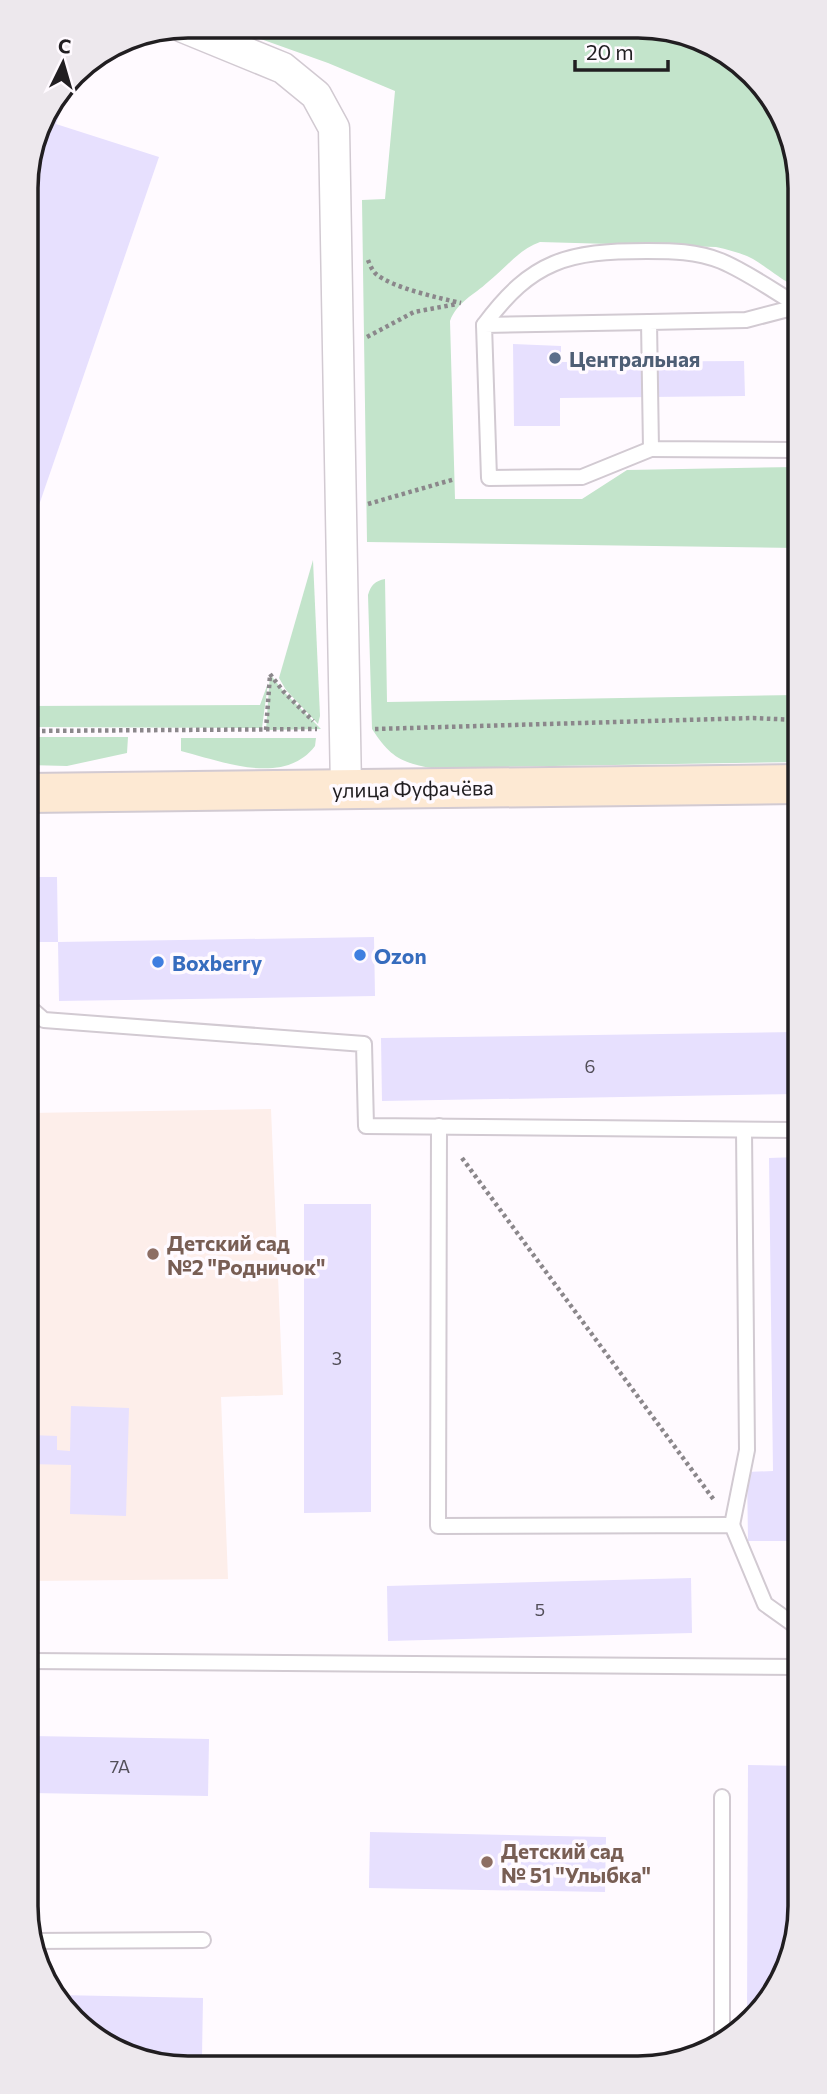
<svg xmlns="http://www.w3.org/2000/svg" width="827" height="2094" viewBox="0 0 827 2094" font-family="Commissioner,sans-serif">
<style>
.education{fill:#fdeeea}
.green{fill:#c3e4cb}
.building{fill:#e7e0fe}
.lines{fill:none;stroke-linecap:round;stroke-linejoin:round}
.lane-casing{stroke:#d2cad2;stroke-width:18}
.street-casing{stroke:#d2cad2;stroke-width:33}
.secondary-casing{stroke:#d2cad2;stroke-width:42}
.path{stroke:#8b878b;stroke-width:4.5;stroke-dasharray:3.5 3.5;stroke-linecap:butt}
.lane{stroke:#fff;stroke-width:14}
.street{stroke:#fff;stroke-width:30}
.secondary{stroke:#fde9d3;stroke-width:38}
.service-dot{fill:#5c6f8a;stroke:#fffaff;stroke-width:2.5}
.shop-dot{fill:#3f7fe0;stroke:#fffaff;stroke-width:2.5}
.education-dot{fill:#8d6e63;stroke:#fffaff;stroke-width:2.5}
.labels{text-anchor:middle;dominant-baseline:central;stroke-width:7;stroke-linejoin:round;paint-order:stroke}
.number-label{font-size:18px;fill:#524e58}
.service-label{font-size:21px;font-weight:bold;fill:#4e5e75;stroke:#fffaff;text-anchor:start}
.street-label{font-size:21px;fill:#211e21;stroke:#fffaff}
.shop-label{font-size:21px;font-weight:bold;fill:#366cbe;stroke:#fffaff;text-anchor:start}
.education-label{font-size:21px;font-weight:bold;fill:#785e54;stroke:#fffaff;text-anchor:start}
.rim{fill:none;stroke:#211e21;stroke-width:3.5}
</style>
<rect width="100%" height="100%" fill="#fffaff"/>
<!-- education -->
<polygon class="education" points="271,1109 283,1395 221,1397 228,1579 31,1581 29,1113"/>
<!-- green -->
<g class="green">
<path d="M260 27 670 29 753 73 795 147 796 287C780 279 768 268 753 259 742 253 729 250 716 247L540 242C518 250 506 268 488 282 474 295 457 302 450 321L455 499H582L627 470 796 467V548L367 542 362 200 385 199 395 91 328 63 258 38Z"/>
<polygon points="313,560 320,716 318,724 286,690 279,678"/>
<path d="M385 579 387 702 797 695V762L431 768C399 762 390 756 372 729L368 595C371 585 375 581 385 579Z"/>
<polygon points="270,674 283,691 321,729 266,730"/>
<polygon points="268,683 262,728 28,727 28,706 260,705"/>
<polygon points="28,737 128,737 127,753 67,766 28,765"/>
<path d="M181 738H316L315 746C284 787 221 761 181 751Z"/>
</g>
<!-- building -->
<g class="building">
<polygon points="70,83 56,124 159,157 28,537 27,177 43,116"/>
<polygon points="513,344 561,346 561,362 744,361 745,396 560,398 560,426 514,426"/>
<polygon points="29,877 57,877 58,942 374,937 375,996 59,1001 58,942 29,942"/>
<polygon points="798,1032 798,1094 382,1101 381,1038"/>
<polygon points="798,1157 799,1541 748,1541 747,1472 773,1471 769,1158"/>
<polygon points="304,1204 371,1204 371,1512 304,1513"/>
<polygon points="30,1325 39,1326 39,1404 30,1418"/>
<polygon points="71,1406 129,1408 126,1516 70,1514 71,1465 30,1464 30,1435 57,1436 57,1450 70,1451"/>
<polygon points="691,1578 692,1633 388,1641 387,1586"/>
<polygon points="31,1736 209,1739 208,1796 31,1793"/>
<polygon points="748,1765 800,1766 800,1916 767,2005 747,2018"/>
<polygon points="370,1832 606,1837 605,1892 369,1888"/>
<polygon points="59,1995 203,1998 202,2055 136,2053 74,2021"/>
</g>
<g class="lines">
<!-- lane casing -->
<g class="lane-casing">
<g id="lane">
<polyline points="796,307 746,320 649,322 651,449 796,450"/>
<polyline points="649,322 484,325 489,478 582,477 651,449"/>
<path d="M484 325C532 260 568 251 647 251 672 251 696 251 721 261 747 272 772 290 796 304"/>
<polyline points="29,1007 44,1020 364,1044 366,1126 798,1130"/>
<polyline points="439,1126 438,1526 732,1525 765,1604 800,1629"/>
<polyline points="732,1525 747,1450 744,1130"/>
<polyline points="31,1661 800,1667"/>
<polyline points="722,1797 722,2034"/>
<polyline points="32,1941 203,1940"/>
</g>
</g>
<!-- street casing -->
<g class="street-casing">
<polyline id="street" points="183,27 283,68 316,95 334,128 346,789"/>
</g>
<!-- secondary casing -->
<g class="secondary-casing">
<polyline id="secondary" points="28,793 797,784"/>
</g>
<!-- path -->
<g class="path">
<path d="M368 260C370 265 372 270 376 274 393 288 439 298 461 303"/>
<polyline points="367,337 414,312 457,304"/>
<polyline points="368,504 455,479"/>
<polyline points="270,674 283,691 313,721"/>
<polyline points="375,729 753,718 797,720"/>
<polyline points="266,730 270,675"/>
<polyline points="28,731 317,729"/>
<polyline points="462,1158 714,1500"/>
</g>
<!-- lane -->
<use href="#lane" class="lane"/>
<!-- street -->
<use href="#street" class="street"/>
<!-- secondary -->
<use href="#secondary" class="secondary"/>
</g>
<!-- markers -->
<circle class="service-dot" cx="555" cy="358" r="7"/>
<g class="shop-dot">
<circle cx="360" cy="955" r="7"/>
<circle cx="158" cy="962" r="7"/>
</g>
<g class="education-dot">
<circle cx="153" cy="1254" r="7"/>
<circle cx="487" cy="1862" r="7"/>
</g>
<g class="labels">
<!-- number labels -->
<g class="number-label">
<text x="590" y="1066">6</text>
<text x="337" y="1358">3</text>
<text x="540" y="1609">5</text>
<text x="120" y="1766">7А</text>
</g>
<!-- service labels -->
<g class="service-label">
<text x="569" y="358">Центральная</text>
</g>
<!-- street labels -->
<g class="street-label">
<text transform="translate(413 788) rotate(-1)">улица Фуфачёва</text>
</g>
<!-- shop labels -->
<g class="shop-label">
<text x="374" y="955">Ozon</text>
<text x="172" y="962">Boxberry</text>
</g>
<!-- education labels -->
<g class="education-label">
<text x="167" y="1242">Детский сад<tspan x="167" dy="24">№2 "Родничок"</tspan></text>
<text x="501" y="1850">Детский сад<tspan x="501" dy="24">№ 51 "Улыбка"</tspan></text>
</g>
</g>
<!-- crop -->
<path d="M0 0H827V2094H0ZM188 38H638A150 150 0 0 1 788 188V1906A150 150 0 0 1 638 2056H188A150 150 0 0 1 38 1906V188A150 150 0 0 1 188 38Z" fill="#ede8ed" fill-rule="evenodd"/>
<path class="rim" d="M188 38H638A150 150 0 0 1 788 188V1906A150 150 0 0 1 638 2056H188A150 150 0 0 1 38 1906V188A150 150 0 0 1 188 38Z"/>
<!-- north arrow -->
<g transform="translate(63 63) rotate(5)" stroke="#fffaff" stroke-width="5" paint-order="stroke">
<path d="M0-5L12 26L0 18L-12 26Z" fill="#211e21"/>
<text y="-10" font-size="19" font-weight="bold" text-anchor="middle" fill="#211e21">С</text>
</g>
<!-- scale -->
<path d="M575 60v10h93v-10" fill="none" stroke="#211e21" stroke-width="3.5"/>
<text x="586" y="60" font-size="21" fill="#211e21" stroke="#fffaff" stroke-width="5" paint-order="stroke">20 m</text>
</svg>
